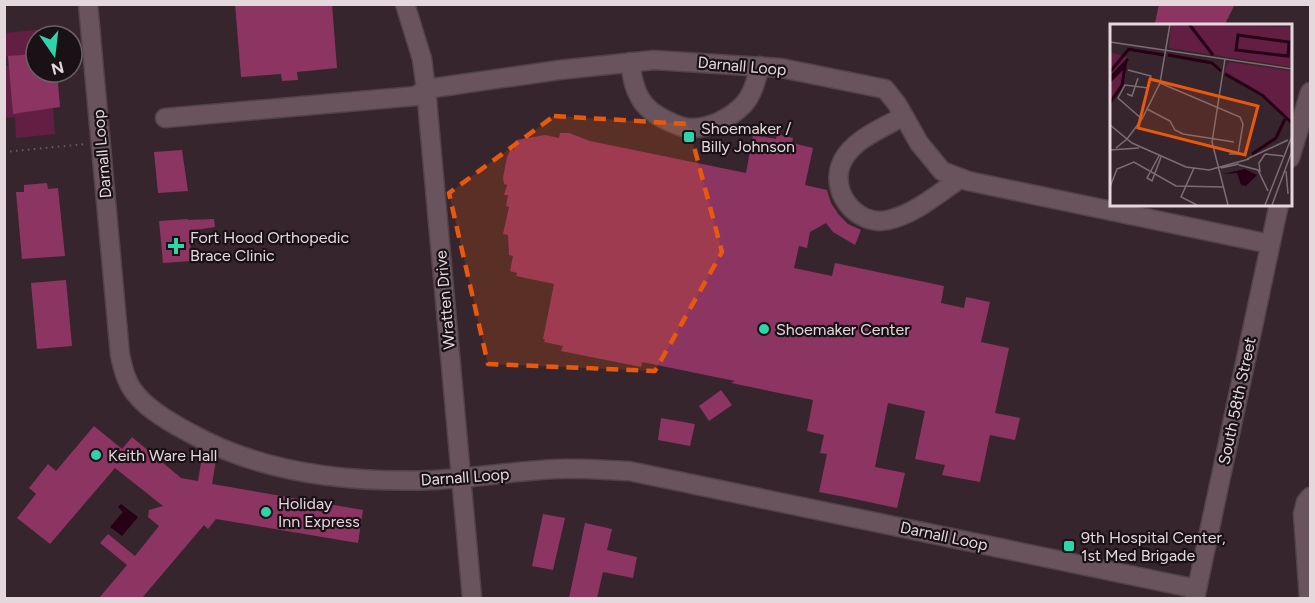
<svg xmlns="http://www.w3.org/2000/svg" width="1315" height="603" viewBox="0 0 1315 603" font-family="Figtree,sans-serif">
<style>
.green{fill:#621f43}
.water{fill:#270015}
.building{fill:#8c3462}
.lines{fill:none;stroke-linecap:round;stroke-linejoin:round}
.minor-casing{stroke:#514349;stroke-width:21}
.path{stroke:#6b5b62;stroke-width:2;stroke-dasharray:1.5 4.5;stroke-linecap:butt}
.minor{stroke:#69545d;stroke-width:18}
.marked{fill:#e8590c;fill-opacity:0.2;stroke:#e8590c;stroke-width:4.5;stroke-dasharray:12 8;stroke-linejoin:round}
.poi-dot{fill:#2ed4aa;stroke:#191115;stroke-width:2}
.labels{text-anchor:middle;dominant-baseline:central;stroke-width:4.5;stroke-linejoin:round;paint-order:stroke}
.street-label{font-size:16px;fill:#e4d8dd;stroke:#191115}
.poi-label{font-size:16px;fill:#e4d8dd;stroke:#191115;text-anchor:start}
.inset-river{fill:none;stroke:#270015;stroke-width:3}
.inset-road{fill:none;stroke:#7c6d73;stroke-width:1.5}
.view{fill:#e8590c;fill-opacity:0.15;stroke:#e8590c;stroke-width:3}
.inset-edge{fill:none;stroke:#e4d8dd;stroke-width:3}
</style>
<rect width="100%" height="100%" fill="#37252d"/>
<!-- green -->
<g class="green">
<polygon points="46,29 47,36 36,36 36,56 33,54 5,57 4,33"/>
<polygon points="5,66 9,66 14,113 53,108 55,134 16,138 15,117 5,118"/>
</g>
<!-- water -->
<polygon class="water" points="121,504 138,517 122,536 110,527 123,512 118,507"/>
<!-- building -->
<g class="building">
<polygon points="235,4 332,4 337,68 297,72 298,80 282,81 281,74 241,77"/>
<polygon points="1159,4 1235,4 1224,26 1167,26 1155,23"/>
<polygon points="33,54 34,56 36,56 36,72 57,72 60,107 13,114 8,56"/>
<polygon points="560,133 569,133 590,141 746,173 753,135 776,139 777,134 793,138 792,143 813,148 805,185 827,190 831,203 839,215 848,224 861,230 855,245 833,232 826,223 810,232 807,248 799,246 794,268 832,276 835,263 944,286 941,303 964,308 966,297 990,302 981,342 1009,348 995,413 1020,418 1015,440 990,435 980,482 942,475 945,465 915,459 925,411 888,403 875,467 905,473 897,508 845,497 819,492 827,454 820,453 824,435 807,431 813,400 731,383 735,381 642,362 641,367 561,351 563,346 544,342 545,339 543,339 554,284 516,276 517,273 510,271 513,256 509,255 508,235 503,234 509,207 506,206 508,195 504,195 507,185 504,184 503,178 507,157 511,149 514,150 516,140 545,135 559,138"/>
<polygon points="182,150 188,191 158,193 154,152"/>
<polygon points="47,183 48,189 58,188 65,256 22,259 16,192 24,192 24,185"/>
<polygon points="188,219 188,220 214,219 215,227 189,231 192,261 163,263 159,221"/>
<polygon points="66,280 72,346 37,349 31,283"/>
<polygon points="721,390 732,405 709,421 699,406"/>
<polygon points="661,418 695,424 690,446 658,440"/>
<polygon points="94,426 122,449 132,437 181,478 198,481 202,457 216,460 212,484 363,510 358,543 216,519 208,529 204,525 142,598 99,598 127,565 100,543 108,534 135,556 159,526 148,517 149,510 163,506 115,468 50,544 17,518 36,494 29,488 48,464 56,471"/>
<polygon points="543,514 565,518 553,570 532,566"/>
<polygon points="585,523 612,529 607,550 637,557 633,578 603,572 597,598 569,598"/>
</g>
<g class="lines">
<!-- minor casing -->
<g class="minor-casing">
<g id="minor">
<path d="M88 4 120 355C123 368 126 382 135 393 148 410 171 423 190 433 263 474 351 483 433 480 474 478 515 471 556 469 580 468 605 470 629 471L1197 589"/>
<polyline points="405,4 422,59 426,89 472,598"/>
<path d="M630 62C632 74 633 87 640 98 646 109 657 116 668 121 675 124 682 128 690 128 709 129 731 118 744 104 753 94 756 80 760 66"/>
<path d="M902 117C883 128 854 139 843 160 827 190 856 227 888 220 915 214 939 193 961 178"/>
<polyline points="165,118 416,96 426,89 559,70 654,60 781,68 885,89 897,104 919,143 942,171 968,181 1270,244"/>
<polyline points="1290,158 1310,92"/>
<polyline points="1195,598 1279,204"/>
<polyline points="1309,598 1303,514 1306,502 1310,497"/>
</g>
</g>
<!-- path -->
<polyline class="path" points="4,152 86,144"/>
<!-- minor -->
<use href="#minor" class="minor"/>
</g>
<!-- marked area -->
<path class="marked" d="M554 116 688 124 722 252 655 371 488 364 449 193Z"/>
<!-- markers -->
<g class="poi-dot">
<rect x="683" y="131" width="12" height="12" rx="3"/>
<path d="M173 237h6v6h6v6h-6v6h-6v-6h-6v-6h6z"/>
<circle cx="764" cy="329" r="6"/>
<circle cx="96" cy="455" r="6"/>
<circle cx="266" cy="512" r="6"/>
<rect x="1063" y="540" width="12" height="12" rx="3"/>
</g>
<g class="labels">
<!-- street labels -->
<g class="street-label">
<text transform="translate(742 66) rotate(5)">Darnall Loop</text>
<text transform="translate(102 154) rotate(-95)">Darnall Loop</text>
<text transform="translate(445 300) rotate(-95)">Wratten Drive</text>
<text transform="translate(1237 401) rotate(-78)">South 58th Street</text>
<text transform="translate(465 477) rotate(-4)">Darnall Loop</text>
<text transform="translate(944 536) rotate(12)">Darnall Loop</text>
</g>
<!-- poi labels -->
<g class="poi-label">
<text x="701" y="128">Shoemaker /<tspan x="701" dy="18">Billy Johnson</tspan></text>
<text x="190" y="237">Fort Hood Orthopedic<tspan x="190" dy="18">Brace Clinic</tspan></text>
<text x="776" y="329">Shoemaker Center</text>
<text x="108" y="455">Keith Ware Hall</text>
<text x="278" y="503">Holiday<tspan x="278" dy="18">Inn Express</tspan></text>
<text x="1081" y="537">9th Hospital Center,<tspan x="1081" dy="18">1st Med Brigade</tspan></text>
</g>
</g>
<!-- overview -->
<g transform="translate(1110 24)">
<rect width="182" height="182" fill="#37252d"/>
<path d="M61 0 181 3V43L59 24ZM0 28 17 33 12 60 0 78ZM119 38 181 47V97L151 69 114 47Z" fill="#621f43"/>
<path d="M135 145 147 151 136 162 131 161 127 149 113 150Z" fill="#270015"/>
<path class="inset-river" d="M79 0 103 31M128 11 179 18 178 32 126 26ZM17 25 54 31M58 31 102 39 111 47M0 48 18 26M115 50 152 71 182 99M0 54 18 35M0 57 15 42 12 61 0 79M142 130 166 114 175 95"/>
<path class="inset-road" d="M0 18 182 45M115 35 102 118 118 181M18 46 41 52 38 64 15 61 8 74 32 95M50 59 130 93 133 100 128 130H119M17 70 22 72 28 54M37 85 60 97 65 106 73 110 124 118M0 101 22 119 76 143 99 146 139 135M6 124 17 115 32 95 50 59 60 0M0 126 29 124M155 130 173 132M49 132 37 154 42 157 51 133M137 135 178 116M129 141 148 146 158 167M84 144 71 173 87 181M111 144 129 140M176 147 178 170M150 148 149 139 155 130M0 163 7 145 24 138 66 162 113 163M155 181 182 112M162 181 182 127"/>
<path class="view" d="M40 55 148 82 135 131 28 104Z"/>
<rect width="182" height="182" class="inset-edge"/>
</g>
<!-- border -->
<rect width="1315" height="603" fill="none" stroke="#e4d8dd" stroke-width="12"/>
<!-- north arrow -->
<g transform="translate(54 54) rotate(166)"><circle r="28" fill="#191115" stroke="#6a6165" stroke-width="1.5"/>
<path d="M0-4.5L10 22L0 15L-10 22Z" fill="#2ed4aa"/>
<text y="-9" font-size="16" font-weight="bold" text-anchor="middle" fill="#e4d8dd">N</text>
</g>
</svg>
